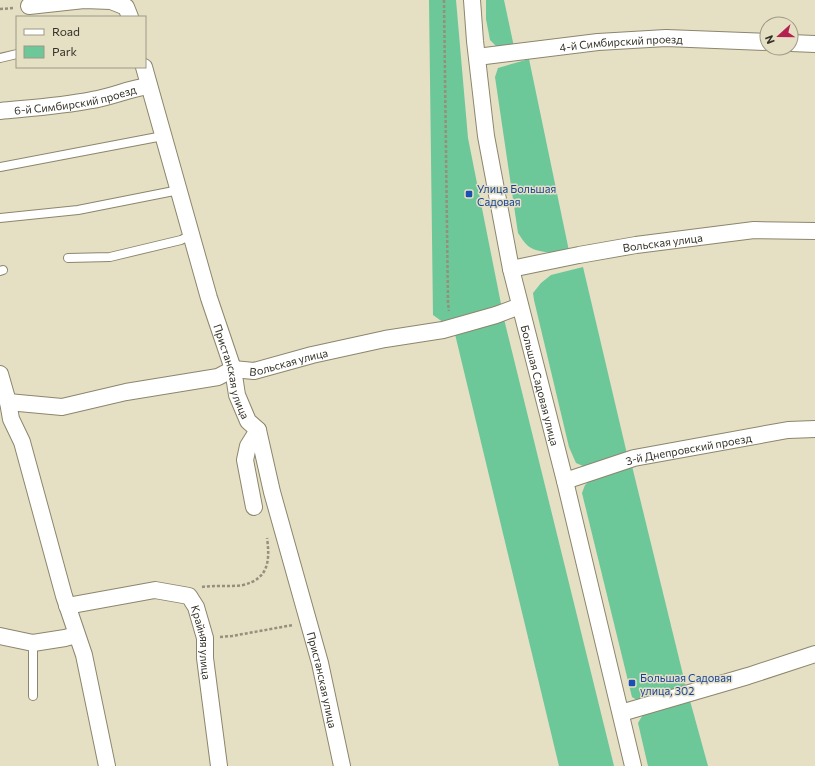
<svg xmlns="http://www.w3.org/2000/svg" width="815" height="766" viewBox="0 0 815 766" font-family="Commissioner,sans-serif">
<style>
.green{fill:#6cc799}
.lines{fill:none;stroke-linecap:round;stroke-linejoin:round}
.lane-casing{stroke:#8b866c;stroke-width:10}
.street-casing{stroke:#8b866c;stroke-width:18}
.path{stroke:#94907c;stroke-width:2.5;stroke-dasharray:3 2;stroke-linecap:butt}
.lane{stroke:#fff;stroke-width:8}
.street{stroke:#fff;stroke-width:16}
.transit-dot{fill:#1a4fb4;stroke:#e5dfc4;stroke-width:1.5}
.labels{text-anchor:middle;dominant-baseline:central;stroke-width:3;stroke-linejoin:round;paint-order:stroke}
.street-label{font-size:11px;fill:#343227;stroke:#e5dfc4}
.transit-label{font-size:11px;fill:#164399;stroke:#e5dfc4;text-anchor:start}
</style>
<rect width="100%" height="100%" fill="#e5dfc4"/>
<!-- green -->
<g class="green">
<polygon points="429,0 456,0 468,138 504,319 614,766 559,766 454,330 433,315"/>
<polygon points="486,0 504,0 514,47 497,47 490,40 486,19"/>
<path d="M529 59 569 251C556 253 535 254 526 244 523 241 521 237 518 233L495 77 498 68Z"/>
<polygon points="583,267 627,454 591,467 583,466 576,463 569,447 534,300 533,293 541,283 551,275"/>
<polygon points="632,466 686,687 637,700 632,697 582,493 585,485 591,480"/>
<polygon points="689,697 708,766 648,766 638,723 645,711"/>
</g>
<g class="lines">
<!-- lane casing -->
<g class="lane-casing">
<g id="lane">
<polyline points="0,58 17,54"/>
<polyline points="0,167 163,136"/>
<polyline points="0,218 78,210 179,190"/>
<polyline points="68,258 110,257 181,240 191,235"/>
<polyline points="0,271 3,270"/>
<polyline points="33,643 33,696"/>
</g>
</g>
<!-- street casing -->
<g class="street-casing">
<g id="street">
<path id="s1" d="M472 0 475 41 486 136 511 269 565 481 633 766"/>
<polyline points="29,6 84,0 111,1 126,7 130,17"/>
<polyline points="791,43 815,44"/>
<path id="s2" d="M477 57 598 42 666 38 767 42"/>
<path id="s3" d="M144 67 209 298 233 369 237 395 248 421 258 430 272 492 320 663 342 766"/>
<path id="s4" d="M0 111C31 108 62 106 92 100 112 97 130 88 149 86"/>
<path id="s5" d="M511 269 579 255 636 245 754 230 815 231"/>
<polyline points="0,374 8,402 11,419 22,442 64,596 84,655 107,766"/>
<path id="s6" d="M8 402 62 407 126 392 218 377 233 369 254 371 312 355 385 339 443 330 496 315 520 306"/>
<path id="s7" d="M565 481 634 458 788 430 815 429"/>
<polyline points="254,507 245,460 248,446 258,430"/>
<path id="s8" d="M67 606 155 590 189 596 196 607 205 638V658L219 766"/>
<polyline points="0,636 33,643 65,638 76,635"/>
<polyline points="621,713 748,676 815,654"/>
</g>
</g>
<!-- path -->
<g class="path">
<polyline points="444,0 448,304 449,311"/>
<polyline points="0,9 14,8"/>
<path d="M202 587C215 585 230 587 243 585 269 579 270 560 267 538"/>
<polyline points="220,637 232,636 293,625"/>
</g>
<!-- lane -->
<use href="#lane" class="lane"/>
<!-- street -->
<use href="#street" class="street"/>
</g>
<!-- markers -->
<g class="transit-dot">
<rect x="465" y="190" width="8" height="8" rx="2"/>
<rect x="628" y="679" width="8" height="8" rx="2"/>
</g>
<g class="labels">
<!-- street labels -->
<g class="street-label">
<text stroke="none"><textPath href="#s2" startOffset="145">4-й Симбирский проезд</textPath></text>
<text stroke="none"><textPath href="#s4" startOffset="76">6-й Симбирский проезд</textPath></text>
<text stroke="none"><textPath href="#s5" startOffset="154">Вольская улица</textPath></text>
<text stroke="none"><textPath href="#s6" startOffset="287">Вольская улица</textPath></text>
<text stroke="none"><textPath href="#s3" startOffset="317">Пристанская улица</textPath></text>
<text stroke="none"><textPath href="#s1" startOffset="392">Большая Садовая улица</textPath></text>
<text stroke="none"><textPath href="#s7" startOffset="128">3-й Днепровский проезд</textPath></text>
<text stroke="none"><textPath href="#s8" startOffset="173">Крайняя улица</textPath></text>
<text stroke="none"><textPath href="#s3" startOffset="641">Пристанская улица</textPath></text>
</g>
<!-- transit labels -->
<g class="transit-label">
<text x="477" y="188">Улица Большая<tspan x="477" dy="13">Садовая</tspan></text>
<text x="640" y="677">Большая Садовая<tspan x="640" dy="13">улица, 302</tspan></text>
</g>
</g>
<!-- legend -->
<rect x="16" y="16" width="130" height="52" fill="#e5dfc4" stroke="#9e9a85"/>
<rect x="24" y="29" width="20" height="6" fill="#ffffff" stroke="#9e9a85"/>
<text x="52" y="36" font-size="12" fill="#343227">Road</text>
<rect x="24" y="46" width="20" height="12" fill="#6cc799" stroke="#9e9a85"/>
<text x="52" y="56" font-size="12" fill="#343227">Park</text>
<!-- north arrow -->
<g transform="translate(779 36) rotate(249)"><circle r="19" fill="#e5dfc4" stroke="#9e9a85"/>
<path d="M0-3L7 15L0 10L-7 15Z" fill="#b3224e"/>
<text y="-6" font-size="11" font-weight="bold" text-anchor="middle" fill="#343227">N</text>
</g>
</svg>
